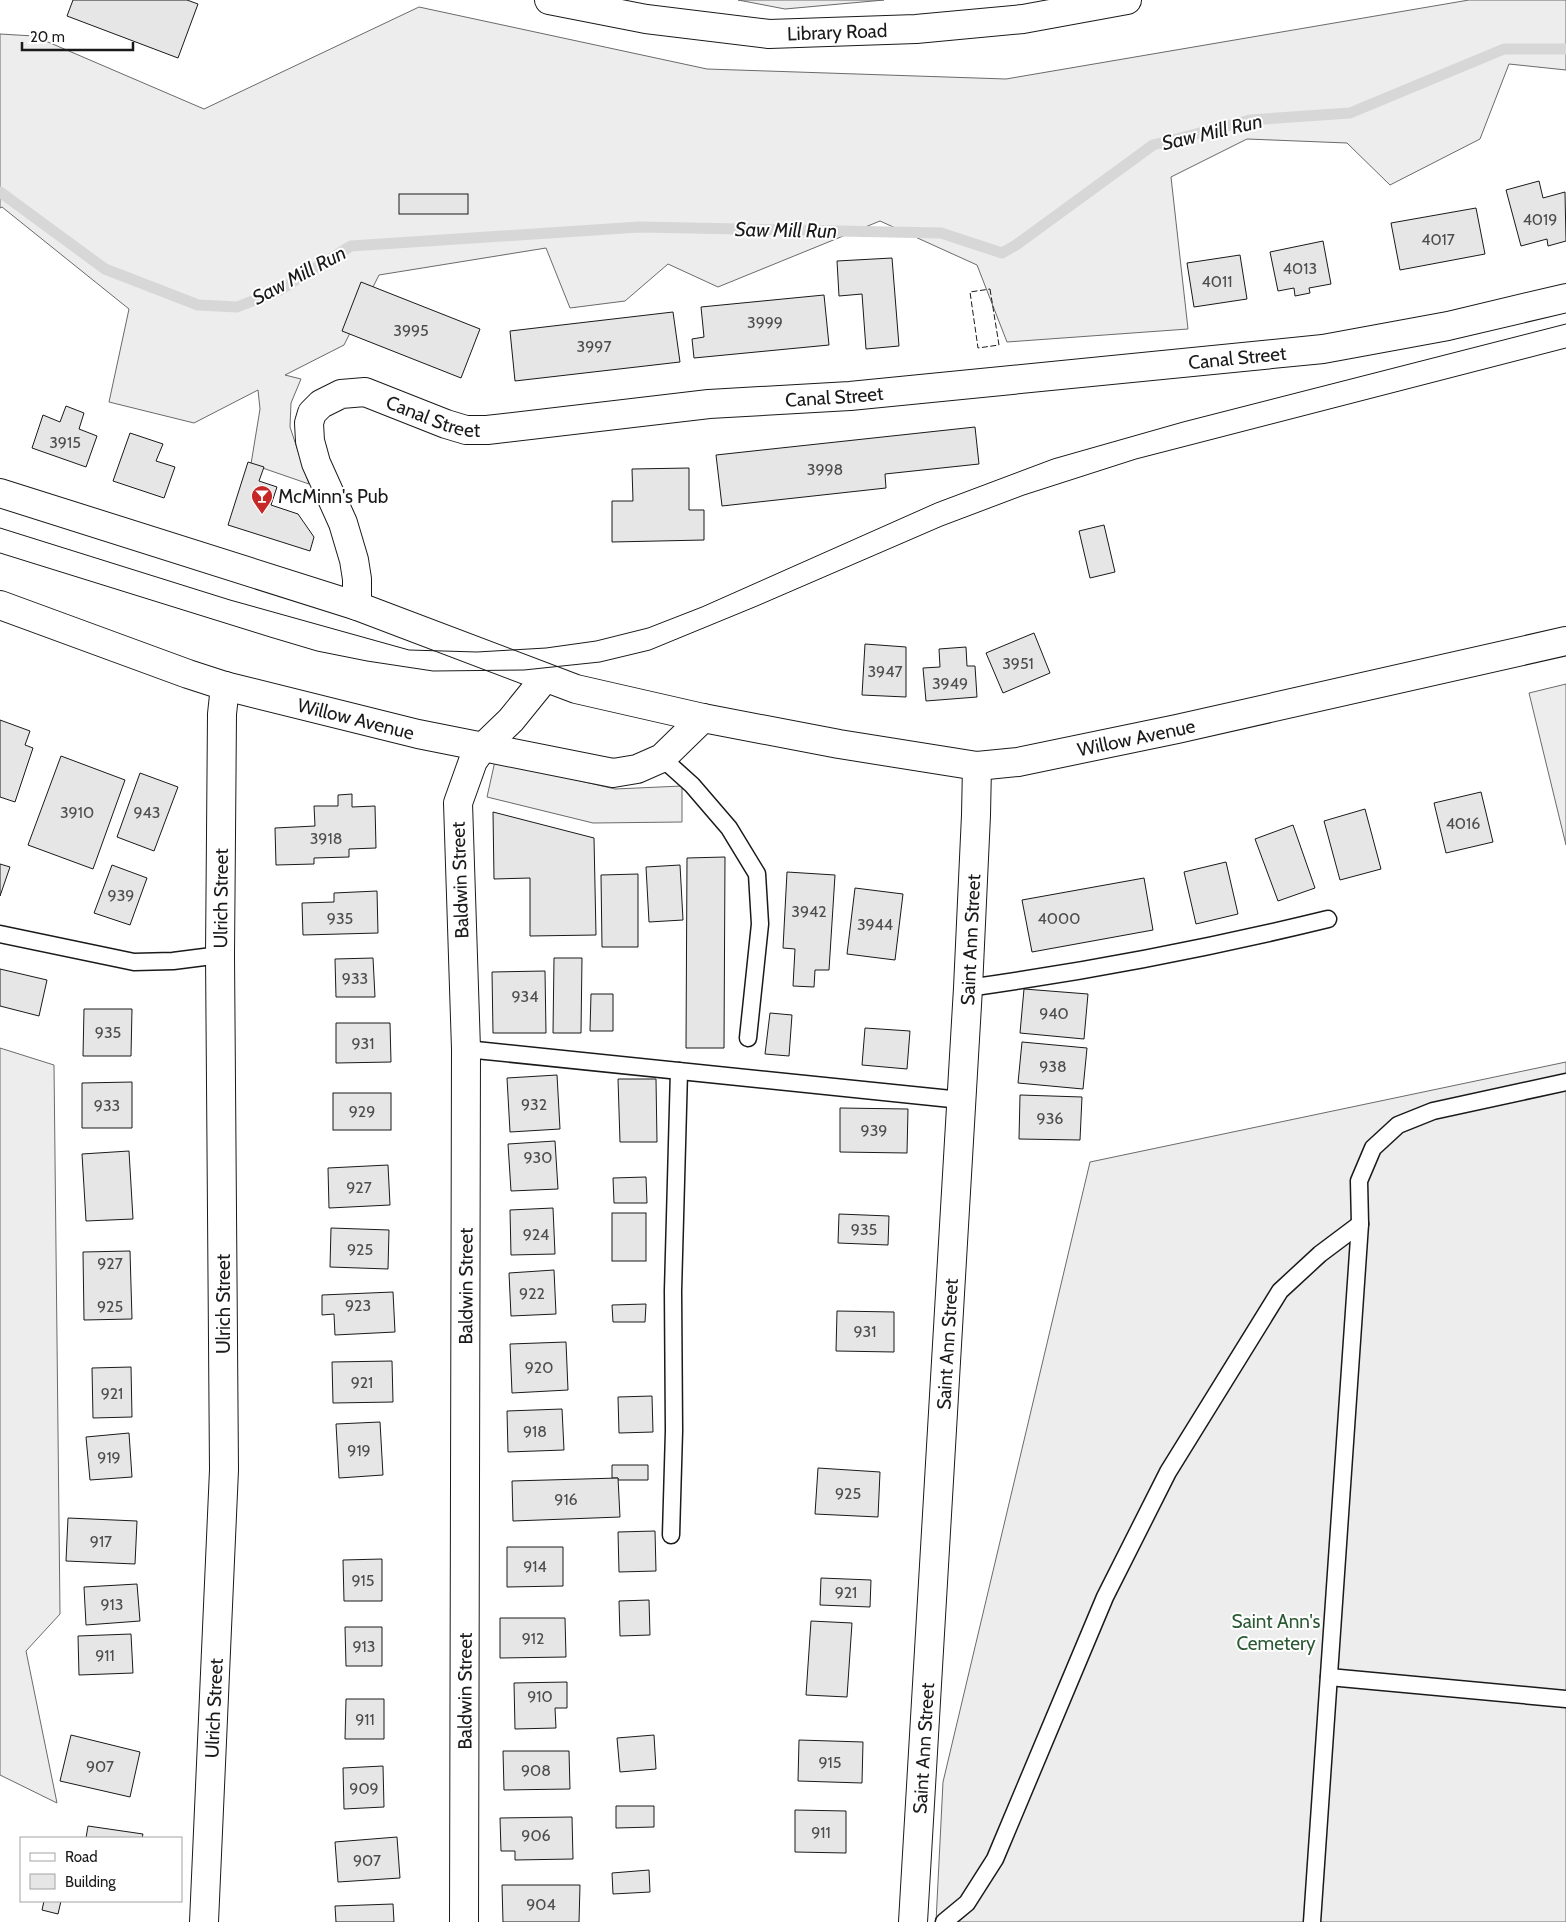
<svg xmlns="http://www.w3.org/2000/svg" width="1566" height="1922" viewBox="0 0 1566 1922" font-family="Cabin,sans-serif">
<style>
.built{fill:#ededed;stroke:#6a6a6a}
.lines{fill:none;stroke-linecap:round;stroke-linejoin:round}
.stream{stroke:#d7d7d7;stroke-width:11}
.building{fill:#e6e6e6;stroke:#1a1a1a}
.service-casing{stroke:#1a1a1a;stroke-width:19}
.minor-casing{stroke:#1a1a1a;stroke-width:30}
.primary-casing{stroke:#1a1a1a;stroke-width:30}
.service{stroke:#fff;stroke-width:16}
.minor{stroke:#fff;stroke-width:28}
.primary{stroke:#fff;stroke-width:28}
.tram{stroke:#1a1a1a;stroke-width:1}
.fence{stroke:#1a1a1a;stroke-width:1;stroke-dasharray:6 2.5;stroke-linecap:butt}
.labels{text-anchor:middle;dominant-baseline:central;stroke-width:4;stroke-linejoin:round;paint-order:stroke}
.number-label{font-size:16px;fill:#4d4d4d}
.street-label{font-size:19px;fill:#1a1a1a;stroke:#fff}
.poi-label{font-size:19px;fill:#1a1a1a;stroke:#fff;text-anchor:start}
.park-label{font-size:19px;fill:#2b5a34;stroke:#fff}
.water-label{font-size:20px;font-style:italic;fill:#1a1a1a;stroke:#fff}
</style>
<rect width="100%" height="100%" fill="#fff"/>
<!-- built -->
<g class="built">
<polygon points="738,0 884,0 785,9"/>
<polygon points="1469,0 1566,0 1566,70 1509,64 1480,139 1390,185 1347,143 1247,139 1171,177 1188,329 1007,342 977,265 880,221 718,287 668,264 625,301 570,308 546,248 379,275 344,345 285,375 301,379 291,403 290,427 309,484 251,464 260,409 258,390 194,423 109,402 129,309 2,207 0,208 0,34 34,36 204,109 419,7 707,69 1006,79"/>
<polygon points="1566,684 1566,845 1529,693"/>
<polygon points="495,761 615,789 682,786 682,822 593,823 487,797"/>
<polygon points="0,1048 54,1065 60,1614 26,1651 57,1803 0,1775"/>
<polygon points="1566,1062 1566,1922 936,1922 943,1782 1090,1162"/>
</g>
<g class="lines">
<!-- stream -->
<polyline class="stream" points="0,192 105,269 198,305 237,307 278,291 351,246 639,227 941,233 1002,253 1016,245 1153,145 1250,120 1350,113 1504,49 1566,49"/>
</g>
<!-- building -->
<g class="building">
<polygon points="73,0 187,0 198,4 178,58 67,16"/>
<polygon points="1539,181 1543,198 1565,192 1566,241 1548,246 1547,239 1521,246 1506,190"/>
<rect x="399" y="194" width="69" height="20"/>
<polygon points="1476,208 1485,254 1400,270 1391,223"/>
<polygon points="1323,241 1331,284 1309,288 1310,293 1295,296 1294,288 1278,291 1270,252"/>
<polygon points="1240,255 1247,299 1194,307 1187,263"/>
<polygon points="892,258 899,346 866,349 862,294 839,296 837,261"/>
<polygon points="361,282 480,329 461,378 342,331"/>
<polygon points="824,295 829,345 694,358 692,339 704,337 701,307"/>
<polygon points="673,312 680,362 515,381 510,331"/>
<polygon points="66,406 84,413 79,429 97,436 86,467 32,448 43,415 60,422"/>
<polygon points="975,427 979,464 885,474 886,488 722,506 716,455"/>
<polygon points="130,433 163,444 156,461 175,467 164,498 113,481"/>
<polygon points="248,462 264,467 259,481 277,487 271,505 298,514 314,537 310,551 228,525"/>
<polygon points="689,468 689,510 704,510 704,540 612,542 612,501 633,501 632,469"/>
<polygon points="1104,525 1115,572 1090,578 1079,531"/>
<polygon points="1034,633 1050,673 1003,693 986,653"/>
<polygon points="865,644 906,647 906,697 862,695"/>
<polygon points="966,647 967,666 975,666 977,697 926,701 923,668 940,667 939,649"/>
<polygon points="0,720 30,731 25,745 33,748 15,802 0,797"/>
<polygon points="61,756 125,780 93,869 28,845"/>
<polygon points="140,773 178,787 154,851 117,837"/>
<polygon points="1481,792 1493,842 1446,853 1434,803"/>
<polygon points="352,794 352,807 375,806 376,848 349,849 349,857 314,858 314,864 276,865 275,828 315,826 314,806 338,806 338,795"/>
<polygon points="1365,809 1381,869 1340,880 1324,821"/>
<polygon points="493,812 594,838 596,935 530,936 530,878 494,879"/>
<polygon points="1293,825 1315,888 1278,901 1255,839"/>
<polygon points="725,857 724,1048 686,1048 687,858"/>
<polygon points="1226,862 1238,914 1196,924 1184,872"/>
<polygon points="0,864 10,867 0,896"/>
<polygon points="112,865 147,878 130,925 94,913"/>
<polygon points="680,865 683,920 649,922 646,867"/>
<polygon points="787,872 835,875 829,970 815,970 814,987 793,986 795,949 783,948"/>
<polygon points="638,874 638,947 602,947 601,875"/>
<polygon points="1144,878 1153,930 1032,952 1022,900"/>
<polygon points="855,888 903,894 895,960 847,954"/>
<polygon points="377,891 378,933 303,935 302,903 334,902 334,893"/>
<polygon points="373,958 375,997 336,997 335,959"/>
<polygon points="554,958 582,958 581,1033 553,1033"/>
<polygon points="0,969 47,980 39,1016 0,1006"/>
<polygon points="545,971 546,1033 493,1033 492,972"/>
<polygon points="1024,989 1088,994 1084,1039 1020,1033"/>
<polygon points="591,994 613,994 613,1031 590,1031"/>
<polygon points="84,1009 132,1009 131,1056 83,1056"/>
<polygon points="770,1013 792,1015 789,1056 765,1054"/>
<polygon points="336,1023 390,1023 391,1062 336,1063"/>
<polygon points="865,1028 910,1031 907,1069 862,1065"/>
<polygon points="1022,1042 1087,1048 1083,1089 1018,1083"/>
<polygon points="557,1075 560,1129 510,1132 507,1078"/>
<polygon points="618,1079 656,1079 657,1142 620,1142"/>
<polygon points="132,1082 132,1128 82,1128 82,1083"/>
<rect x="333" y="1093" width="58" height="37"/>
<polygon points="1020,1095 1082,1097 1080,1140 1019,1139"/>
<polygon points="840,1108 908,1109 907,1153 840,1152"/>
<polygon points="555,1141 558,1189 511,1191 508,1144"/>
<polygon points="129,1151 133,1219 86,1221 82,1154"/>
<polygon points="388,1165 390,1205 329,1208 328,1168"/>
<polygon points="646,1177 647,1203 614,1203 613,1178"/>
<polygon points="553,1208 555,1254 511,1255 510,1210"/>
<rect x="612" y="1213" width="34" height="48"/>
<polygon points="839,1214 889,1216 888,1245 838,1243"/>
<polygon points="331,1228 389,1230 388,1269 330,1267"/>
<polygon points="130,1251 132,1319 84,1320 83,1252"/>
<polygon points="554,1270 556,1314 511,1316 509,1273"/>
<polygon points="393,1292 395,1332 335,1335 334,1314 322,1315 322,1295"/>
<polygon points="646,1304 645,1322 613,1322 612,1305"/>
<polygon points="837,1311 894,1312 894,1352 836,1351"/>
<polygon points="566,1342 568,1390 512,1393 510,1344"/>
<polygon points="392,1361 393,1402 333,1403 332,1362"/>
<polygon points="131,1367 132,1417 93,1418 92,1368"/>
<polygon points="652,1396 653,1432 619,1433 618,1397"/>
<polygon points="562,1409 564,1450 508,1452 507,1411"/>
<polygon points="380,1422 383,1475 339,1478 336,1424"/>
<polygon points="129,1433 132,1477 90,1480 86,1437"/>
<polygon points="612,1465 648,1465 648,1480 618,1480 618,1478 612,1478"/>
<polygon points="818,1468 880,1472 878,1517 815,1514"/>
<polygon points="618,1478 620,1517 513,1521 512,1481"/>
<polygon points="68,1518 137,1521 135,1564 66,1561"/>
<polygon points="655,1531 656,1571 619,1572 618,1532"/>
<polygon points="507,1547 563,1547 563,1586 507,1587"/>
<polygon points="382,1559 382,1601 344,1601 343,1560"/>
<polygon points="821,1578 871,1580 870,1607 820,1605"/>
<polygon points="137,1584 140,1621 86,1625 84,1587"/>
<polygon points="649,1600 650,1635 620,1636 619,1601"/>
<polygon points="500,1618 565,1618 566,1657 500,1658"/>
<polygon points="811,1621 852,1623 847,1697 806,1695"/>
<polygon points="345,1627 382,1627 382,1666 346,1666"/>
<polygon points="131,1634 133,1673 79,1675 78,1636"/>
<polygon points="567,1682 567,1708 555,1708 556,1728 515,1729 514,1683"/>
<polygon points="346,1699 384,1699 384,1739 345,1739"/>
<polygon points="71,1735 140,1752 130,1797 60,1781"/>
<polygon points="654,1735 656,1769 620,1772 617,1738"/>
<polygon points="799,1740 863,1742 862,1783 798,1781"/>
<polygon points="503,1751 569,1751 570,1789 504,1790"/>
<polygon points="383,1766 384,1807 344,1809 343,1768"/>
<polygon points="616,1806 654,1806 654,1827 616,1828"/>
<polygon points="795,1810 846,1811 846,1853 795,1852"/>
<polygon points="572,1817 573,1859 515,1860 515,1851 501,1851 500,1818"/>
<polygon points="88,1826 143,1834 142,1838 86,1838"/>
<polygon points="397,1837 400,1878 338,1882 335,1842"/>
<polygon points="649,1870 650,1892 613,1894 612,1873"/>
<polygon points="502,1885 580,1885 579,1922 503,1922"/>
<polygon points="44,1901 61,1901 58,1914 42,1910"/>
<polygon points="393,1904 394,1922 336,1922 335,1906"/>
</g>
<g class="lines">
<!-- service casing -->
<g class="service-casing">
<g id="service">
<polyline points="662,758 692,785 729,828 757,874 760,924 748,1038"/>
<polyline points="0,934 134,962 173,961 220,955"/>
<path d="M968 988C1089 971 1209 948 1328 919"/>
<polyline points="466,1049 961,1100"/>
<polyline points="671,1535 674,1431 673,1291 679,1071"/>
<polyline points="1329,1677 1566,1699"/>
<polyline points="944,1922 967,1903 995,1859 1105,1597 1168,1472 1280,1291 1320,1254 1360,1224"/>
<polyline points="1312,1922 1360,1224 1359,1181 1373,1148 1398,1125 1433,1111 1566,1082"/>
</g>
</g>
<!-- minor casing -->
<g class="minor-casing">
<g id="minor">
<path id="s1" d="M0 493 357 606 576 689 703 718 839 744 977 766 1018 762 1177 729 1566 641"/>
<path id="s2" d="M0 605 188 674 225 686 418 734 613 773 637 769 662 758 703 718"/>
<path id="s3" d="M357 606V579L354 560 343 523 316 463 310 441 309 423 312 413 321 404 341 394 365 392 446 424 466 430H487L709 404 850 396 1323 349 1448 326 1566 298"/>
<path id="s4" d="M204 1922 224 1470 220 955 222 714 225 686"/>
<path id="s5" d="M464 1922 466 1049 458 803 473 761 483 747 511 720 545 678"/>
<path id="s6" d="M913 1922 968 988 976 815 977 766"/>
</g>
</g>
<!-- primary casing -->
<g class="primary-casing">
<g id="primary">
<path id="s7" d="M549 0 646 19 769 34 916 29 1023 19 1127 0"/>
</g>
</g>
<!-- service -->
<use href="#service" class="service"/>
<!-- minor -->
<use href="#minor" class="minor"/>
<!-- primary -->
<use href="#primary" class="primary"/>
<!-- tram -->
<g class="tram">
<polyline points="0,528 230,600 409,650 477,652 546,648 596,641 648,628 702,607 936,503 1053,459 1183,422 1566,324"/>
<polyline points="0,553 270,637 317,651 367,661 433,671 524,670 600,662 650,650 757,606 942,526 1024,495 1136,459 1566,348"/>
</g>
<!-- fence -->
<polygon class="fence" points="990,289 999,345 978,348 970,292"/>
</g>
<!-- icons -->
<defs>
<g id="bar-pin" transform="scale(1.125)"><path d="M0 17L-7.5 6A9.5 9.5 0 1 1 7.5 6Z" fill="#c62828" stroke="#fff"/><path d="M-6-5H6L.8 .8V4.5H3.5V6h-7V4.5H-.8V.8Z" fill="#fff"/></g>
</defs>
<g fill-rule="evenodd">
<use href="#bar-pin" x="262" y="496"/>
</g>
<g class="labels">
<!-- number labels -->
<g class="number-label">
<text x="1540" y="219">4019</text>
<text x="1438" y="239">4017</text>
<text x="1300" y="268">4013</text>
<text x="1217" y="281">4011</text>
<text x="765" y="322">3999</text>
<text x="411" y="330">3995</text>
<text x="594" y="346">3997</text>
<text x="65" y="442">3915</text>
<text x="825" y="469">3998</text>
<text x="1018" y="663">3951</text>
<text x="885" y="671">3947</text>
<text x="950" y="683">3949</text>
<text x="77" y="812">3910</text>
<text x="147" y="812">943</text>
<text x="1463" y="823">4016</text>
<text x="326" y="838">3918</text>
<text x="121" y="895">939</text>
<text x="809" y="911">3942</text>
<text x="340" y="918">935</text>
<text x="1059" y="918">4000</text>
<text x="875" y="924">3944</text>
<text x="355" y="978">933</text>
<text x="525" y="996">934</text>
<text x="1054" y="1013">940</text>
<text x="108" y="1032">935</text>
<text x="363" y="1043">931</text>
<text x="1053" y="1066">938</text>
<text x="534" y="1104">932</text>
<text x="107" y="1105">933</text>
<text x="362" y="1111">929</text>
<text x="1050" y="1118">936</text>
<text x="874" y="1130">939</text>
<text x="538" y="1157">930</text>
<text x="359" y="1187">927</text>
<text x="864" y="1229">935</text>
<text x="536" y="1234">924</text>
<text x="360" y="1249">925</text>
<text x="110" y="1263">927</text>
<text x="532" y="1293">922</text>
<text x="358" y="1305">923</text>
<text x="110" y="1306">925</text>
<text x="865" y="1331">931</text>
<text x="539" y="1367">920</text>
<text x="362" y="1382">921</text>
<text x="112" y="1393">921</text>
<text x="535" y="1431">918</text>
<text x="359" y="1450">919</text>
<text x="109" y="1457">919</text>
<text x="848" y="1493">925</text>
<text x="566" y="1499">916</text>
<text x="101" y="1541">917</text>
<text x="535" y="1566">914</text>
<text x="363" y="1580">915</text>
<text x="846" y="1592">921</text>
<text x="112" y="1604">913</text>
<text x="533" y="1638">912</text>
<text x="364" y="1646">913</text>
<text x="105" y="1655">911</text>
<text x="540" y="1696">910</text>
<text x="365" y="1719">911</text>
<text x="830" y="1762">915</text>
<text x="100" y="1766">907</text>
<text x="536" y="1770">908</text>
<text x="364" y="1788">909</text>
<text x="821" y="1832">911</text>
<text x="536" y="1835">906</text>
<text x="367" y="1860">907</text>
<text x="541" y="1904">904</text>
</g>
<!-- street labels -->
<g class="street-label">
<text stroke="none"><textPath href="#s7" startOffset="291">Library Road</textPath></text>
<text stroke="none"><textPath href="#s3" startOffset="1144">Canal Street</textPath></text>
<text stroke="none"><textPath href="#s3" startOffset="739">Canal Street</textPath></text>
<text stroke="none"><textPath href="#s3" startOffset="334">Canal Street</textPath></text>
<text stroke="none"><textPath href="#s2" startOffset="374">Willow Avenue</textPath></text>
<text stroke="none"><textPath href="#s1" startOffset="1179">Willow Avenue</textPath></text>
<text transform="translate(460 880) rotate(-92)">Baldwin Street</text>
<text stroke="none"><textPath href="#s4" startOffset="1024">Ulrich Street</textPath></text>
<text stroke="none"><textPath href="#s6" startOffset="984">Saint Ann Street</textPath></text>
<text stroke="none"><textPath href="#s5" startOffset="636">Baldwin Street</textPath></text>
<text transform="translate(223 1304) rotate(-90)">Ulrich Street</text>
<text stroke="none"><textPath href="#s6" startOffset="579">Saint Ann Street</textPath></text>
<text stroke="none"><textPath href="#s5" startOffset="231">Baldwin Street</textPath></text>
<text stroke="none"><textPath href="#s4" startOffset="214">Ulrich Street</textPath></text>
<text stroke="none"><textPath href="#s6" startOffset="174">Saint Ann Street</textPath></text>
</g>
<!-- poi labels -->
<g class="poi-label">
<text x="278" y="496">McMinn's Pub</text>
</g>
<!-- park labels -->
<g class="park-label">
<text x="1276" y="1621">Saint Ann's<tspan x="1276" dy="22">Cemetery</tspan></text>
</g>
<!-- water labels -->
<g class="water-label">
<text transform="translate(1212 132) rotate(-13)">Saw Mill Run</text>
<text transform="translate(786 230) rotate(1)">Saw Mill Run</text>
<text transform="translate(299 275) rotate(-28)">Saw Mill Run</text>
</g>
</g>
<!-- legend -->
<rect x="20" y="1837" width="162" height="65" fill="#ffffff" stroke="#a3a3a3"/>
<rect x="30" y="1853" width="25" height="8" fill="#ffffff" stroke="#a3a3a3"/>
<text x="65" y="1862" font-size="15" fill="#1a1a1a">Road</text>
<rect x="30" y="1874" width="25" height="15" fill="#e6e6e6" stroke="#a3a3a3"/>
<text x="65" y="1887" font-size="15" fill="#1a1a1a">Building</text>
<!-- scale -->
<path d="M22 42v8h111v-8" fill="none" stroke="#1a1a1a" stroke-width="2.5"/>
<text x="30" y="42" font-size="15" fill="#1a1a1a" stroke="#ffffff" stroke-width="4" paint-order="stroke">20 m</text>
</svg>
